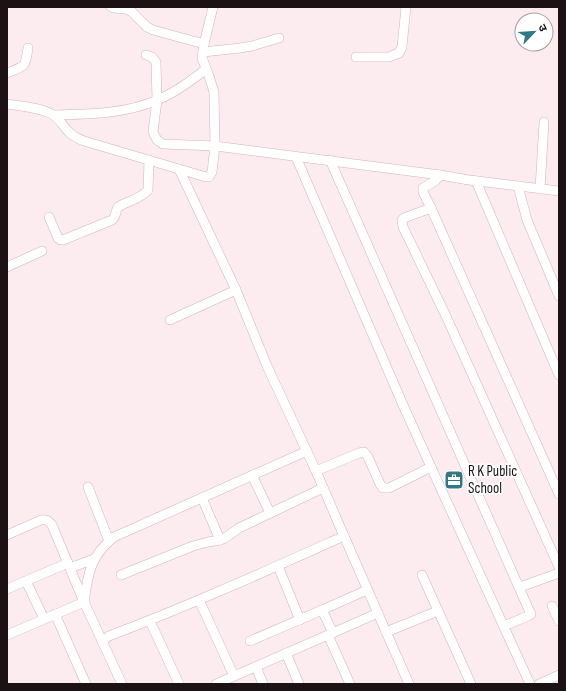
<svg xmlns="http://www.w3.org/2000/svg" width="566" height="691" viewBox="0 0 566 691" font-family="'Sofia Sans Condensed','Noto Sans Devanagari',sans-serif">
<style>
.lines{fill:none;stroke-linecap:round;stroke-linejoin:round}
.minor-casing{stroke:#d0b5bc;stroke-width:10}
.minor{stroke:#fff;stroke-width:9}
.labels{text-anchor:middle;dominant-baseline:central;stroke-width:3.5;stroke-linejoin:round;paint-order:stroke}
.poi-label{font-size:15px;fill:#1c1215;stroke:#fff;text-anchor:start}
</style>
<rect width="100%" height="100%" fill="#fcebef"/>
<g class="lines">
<!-- minor casing -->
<g class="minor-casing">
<g id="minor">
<polyline points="111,7 114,8 126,9 131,11 147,27 153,30 204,44"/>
<polyline points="203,52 240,48 252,46 279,38"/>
<polyline points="146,55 152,57 156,62 157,100 153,132 157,140 163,144 215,146 440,175 469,180 559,191"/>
<polyline points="356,57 389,57 399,53 402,47 406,7"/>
<path d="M7 73C26 66 25 67 28 48"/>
<path d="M7 104C20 106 43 108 53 115 60 119 64 128 70 133 74 137 79 139 84 141L206 177H209L212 172 215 146 214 92 209 76 202 58 204 44 213 7"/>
<path d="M55 115C88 114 126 114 157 100 175 93 191 81 206 69"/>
<polyline points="296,157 403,405 431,467 389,488 383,488 380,484 368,457 364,452 359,453 316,471"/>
<polyline points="330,160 529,610 531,614 528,616 504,626"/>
<polyline points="179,169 236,290 267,366 316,471 344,536 409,684"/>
<polyline points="440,175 435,181 423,188 423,192 431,208 559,494"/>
<polyline points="476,181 559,375"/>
<polyline points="518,186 527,220 559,296"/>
<polyline points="540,189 544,122"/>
<polyline points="431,208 404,218 402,220 403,227 446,316 559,567"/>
<path d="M49 217 58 238 61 240H63L112 220C117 216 115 211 118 207 127 201 141 199 148 190L149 160"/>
<polyline points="7,267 42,251"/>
<polyline points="170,320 236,290"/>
<polyline points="431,467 530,684"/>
<polyline points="252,475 270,513"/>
<polyline points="88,487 109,541"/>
<polyline points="202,498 220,540"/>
<path d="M7 535 41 520C46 519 48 520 52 525L84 602 103 643"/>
<polyline points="278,566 300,620"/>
<polyline points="70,568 94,559"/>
<polyline points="121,575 193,546 208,542 220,540 225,538 239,528 323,488"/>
<polyline points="422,575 471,684"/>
<polyline points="26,581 44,619"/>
<polyline points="520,587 559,573"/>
<polyline points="7,589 68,563"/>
<polyline points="199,600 234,676"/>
<polyline points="552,606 559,621"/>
<polyline points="322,610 367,590"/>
<polyline points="55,614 86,684"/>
<polyline points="150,621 179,684"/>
<polyline points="386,632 438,611"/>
<path d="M7 635 84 602C88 574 90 556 114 537L307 451"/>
<polyline points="328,635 350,684"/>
<polyline points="250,641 322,610 333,633"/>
<polyline points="286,653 299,684"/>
<polyline points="256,667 263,684"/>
<path d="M122 684 103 643 105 639 109 636C189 606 266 571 344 536"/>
<polyline points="216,684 378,613"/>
<polyline points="539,684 559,675"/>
</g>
</g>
<!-- minor -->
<use href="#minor" class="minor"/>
</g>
<!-- icons -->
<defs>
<g id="office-square" transform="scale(1)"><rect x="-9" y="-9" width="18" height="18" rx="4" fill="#347887" stroke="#fff"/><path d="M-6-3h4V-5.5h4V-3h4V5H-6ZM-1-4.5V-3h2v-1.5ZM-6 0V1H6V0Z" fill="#fff"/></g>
</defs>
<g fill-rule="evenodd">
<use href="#office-square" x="454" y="480"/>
</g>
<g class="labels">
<!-- poi labels -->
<g class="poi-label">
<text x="468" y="471">R K Public<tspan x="468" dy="17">School</tspan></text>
</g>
</g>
<!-- border -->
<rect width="566" height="691" fill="none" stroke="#1c1215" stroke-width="16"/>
<!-- north arrow -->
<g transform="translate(534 32) rotate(65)"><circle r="19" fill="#ffffff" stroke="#a4a0a1"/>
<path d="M0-3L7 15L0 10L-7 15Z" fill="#347887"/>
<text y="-6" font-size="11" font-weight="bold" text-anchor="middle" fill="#1c1215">उ</text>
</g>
</svg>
